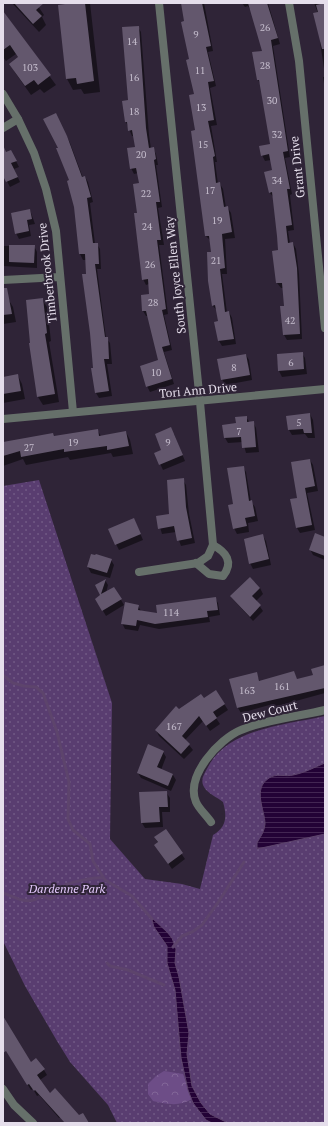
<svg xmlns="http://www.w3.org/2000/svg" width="328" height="1126" viewBox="0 0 328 1126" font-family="'PT Serif',serif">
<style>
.green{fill:url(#green-dots)}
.forest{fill:url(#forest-crowns)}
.water{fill:url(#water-rules);stroke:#5d446c}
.shadow{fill:#0007}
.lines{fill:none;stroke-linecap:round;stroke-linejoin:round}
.stream{stroke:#5d446c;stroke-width:3}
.building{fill:#63576d}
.street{stroke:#66706a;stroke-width:8}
.labels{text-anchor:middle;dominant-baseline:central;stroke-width:4;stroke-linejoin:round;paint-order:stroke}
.number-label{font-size:10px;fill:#c4bccc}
.street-label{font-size:12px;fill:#e5deeb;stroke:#2f2437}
.park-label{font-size:12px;font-style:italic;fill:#e4c9fc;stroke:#2f2437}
</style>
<defs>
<pattern id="green-dots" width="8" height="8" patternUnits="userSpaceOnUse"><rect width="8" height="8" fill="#593d70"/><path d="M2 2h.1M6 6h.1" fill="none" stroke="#715985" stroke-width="1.8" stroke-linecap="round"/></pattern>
<pattern id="forest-crowns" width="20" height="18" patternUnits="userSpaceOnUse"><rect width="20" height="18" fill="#6d4d87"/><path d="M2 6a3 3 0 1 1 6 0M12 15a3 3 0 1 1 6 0" fill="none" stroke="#826698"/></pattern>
<pattern id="water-rules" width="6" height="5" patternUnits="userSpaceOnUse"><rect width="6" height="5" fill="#230236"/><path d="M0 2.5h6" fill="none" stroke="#432653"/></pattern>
</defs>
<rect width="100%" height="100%" fill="#2f2437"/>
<!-- green -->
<path class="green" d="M39 480 112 703 110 839 145 879 182 884 200 889 213 835C227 827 227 816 223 802 217 797 208 794 204 787 200 780 204 774 208 767 228 728 286 725 325 716V1123H117L108 1105 70 1062 57 1041 25 986 3 941V486Z"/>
<!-- forest -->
<path class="forest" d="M164 1071 183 1074 192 1099C178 1107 168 1104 153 1101L148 1094V1084L156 1076Z"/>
<!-- water -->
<g class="water">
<path d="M325 763V834L257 849V843C260 837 264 833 265 824 265 810 252 789 269 778 276 773 286 777 293 775 304 773 315 767 325 763Z"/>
<polygon points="151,917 167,932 172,938 176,949 175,963 179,977 189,1033 187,1054 192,1086 201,1103 210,1114 228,1123 212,1123 206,1120 193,1103 188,1090 181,1058 175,990 167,963 167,946 154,927"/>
</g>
<!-- shadow -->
<g class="shadow">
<polygon points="12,3 36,3 44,15 42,17 46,25 39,32"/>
<polygon points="70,3 90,3 100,92 84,94 81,89 73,90 67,79 59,6"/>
<polygon points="182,3 204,3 213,51 208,52 216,86 210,88 217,125 211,126 217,162 215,162 218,184 220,184 223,189 226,208 228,208 231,213 235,238 225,239 227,274 222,274 227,313 229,312 232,318 236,344 222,346 219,341 215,323 219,322 217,311 213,306 211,241 206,236 192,132 196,131 196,95"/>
<polygon points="242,3 268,3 280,44 273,46 290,157 285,158 292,194 290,195 294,230 288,231 290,244 293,243 296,249 299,274 302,339 287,340 284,335 285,307 283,288 281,288 277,283 279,251 274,198 270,193 274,171 271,160 265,161 262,155 271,145 261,85 258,80 264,52 252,13 248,6 245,7"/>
<polygon points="314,3 325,3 325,75 320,42 321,42 318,13"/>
<polygon points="3,13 56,85 44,93 40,89 31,95 16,74 10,64 19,58 16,54 6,61 3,57"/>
<polygon points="138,27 141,32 149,135 151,149 153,148 156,154 158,165 156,165 162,207 158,208 164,245 159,245 168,314 164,315 172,350 164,352 174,384 150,392 147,386 159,361 148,316 146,316 143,311 150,295 149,284 146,285 143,279 138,214 140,184 138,173 134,174 131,168 136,148 134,136 132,136 126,122"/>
<polygon points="323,77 325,77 325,90"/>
<polygon points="58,119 70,143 83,178 85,177 88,182 93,202 90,203 95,244 97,244 100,249 101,269 97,269 106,338 110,343 112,364 107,364 112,396 99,398 96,393 92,369 94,369 86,260 83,260 80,254 75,207 70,181 59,148"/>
<polygon points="3,155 14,157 19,167 14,169 20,182 10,187 3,174"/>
<polygon points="30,210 35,224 29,225 31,236 19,239 16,233"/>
<polygon points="3,246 34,246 37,252 37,268 3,266"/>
<polygon points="3,299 8,299 13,307 16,322 3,324"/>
<polygon points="42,299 47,307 51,341 49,342 59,402 43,405 38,397 30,344"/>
<polygon points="302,353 305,358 307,374 282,377 279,371 278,355"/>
<polygon points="246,355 249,360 252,380 225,385 222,379"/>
<polygon points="18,376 22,384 25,399 3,403 3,378"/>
<polygon points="310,414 313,420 315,438 308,438 305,434 292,435 289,430 288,417"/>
<polygon points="246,417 250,423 253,422 256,428 259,452 246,453 243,442 228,443 225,438 223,426 237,424"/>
<polygon points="97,430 101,436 126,432 130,440 133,454 113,457 111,453 70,460 68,457 26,465 23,459 3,466 3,440 5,443 53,434 55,437"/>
<polygon points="174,434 185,461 163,470 155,453 163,450"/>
<polygon points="310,460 313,465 318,491 307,493 315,530 300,533 297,528 291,500 298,498"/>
<polygon points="243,467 246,472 251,502 255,507 258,521 248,523 249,532 237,534 234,528 234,505"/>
<polygon points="183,480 186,485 189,514 195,543 181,546 176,532 162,534 157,517 170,515"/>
<polygon points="134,519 143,540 119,550 109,530"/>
<polygon points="263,536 266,541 271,565 253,569 250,563"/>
<polygon points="325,538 325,560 313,555 310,549"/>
<polygon points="111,560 114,565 110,578 91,573 88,567"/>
<polygon points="105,580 108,585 106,593 114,588 124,605 106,616 96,599 102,596 96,586"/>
<polygon points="260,588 263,594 256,601 263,611 253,621 231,597"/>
<polygon points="215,598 218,603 220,615 209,617 210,622 159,629 140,625 138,631 125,629 122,623 138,606 141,611 158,614"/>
<polygon points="325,666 325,693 274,707 273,704 241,713 238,708 231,680 256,673 260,682 294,672 297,680 314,676"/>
<polygon points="216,691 228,710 216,718 220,724 210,731 203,721 185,740 193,750 184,759 159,736 156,730 179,710 203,700"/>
<polygon points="163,752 166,757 161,770 173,775 176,780 171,791 141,778 138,773"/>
<polygon points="166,792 170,798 170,812 162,812 163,827 145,828 142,823"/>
<polygon points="165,830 185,859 172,869 159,850 158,843 155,838"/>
<polygon points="3,1018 31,1063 44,1070 47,1075 40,1080 50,1095 88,1123 66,1123 62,1116 59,1118 39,1095 37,1096 33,1089 31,1090 3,1045"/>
</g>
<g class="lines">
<!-- stream -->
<g class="stream">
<polyline points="3,675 13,683 24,686 36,687 43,693 57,732 69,782 68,819 73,830 90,844 93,861 105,880 132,896 152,919"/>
<path d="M64 886C69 882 96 877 103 878"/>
<path d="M3 893C18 898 27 906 42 896L50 899 55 897"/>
<polyline points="173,947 182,936 192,932 202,925 219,901 244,862"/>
<polyline points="107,963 110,966 128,970 164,985"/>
</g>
</g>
<!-- building -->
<g class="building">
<polygon points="14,3 44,3 36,10 42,16 33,24"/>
<polygon points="72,3 85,3 94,81 77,84 76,78 66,79 58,5"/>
<polygon points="181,3 202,3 211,46 206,47 214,81 208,82 214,120 208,121 215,156 213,157 216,183 220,182 224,207 228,206 232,232 222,234 225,268 220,269 225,312 229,311 234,339 218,341 214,322 218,321 215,305 212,306 208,281 207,252 211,252 209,236 205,236 191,131 195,130 189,95 194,94 186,60 189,59 181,22 184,21"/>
<polygon points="248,3 267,3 278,38 271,40 288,151 283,152 290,189 287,189 292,225 286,226 288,243 293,242 297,268 300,334 283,335 280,306 284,306 282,283 276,283 272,251 278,250 277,236 272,192 269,193 264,172 272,170 269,154 261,156 259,146 270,144 259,80 257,80 252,52 262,51"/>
<polygon points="325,3 325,49 322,49 313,13 318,12 316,5"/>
<polygon points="3,11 51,75 38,85 34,80 25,86 9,64 18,57 10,45 3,50"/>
<polygon points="139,26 146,128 149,148 154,147 156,159 154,160 160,202 156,202 161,240 157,240 166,309 162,310 170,345 162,347 172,379 146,387 140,366 158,360 146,311 142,311 141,295 149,294 148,279 142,280 134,213 137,213 133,184 139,183 136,168 130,169 127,148 135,147 132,130 128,131 127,122 125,122 122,101 128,100 122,27"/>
<polygon points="56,113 67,136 82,177 85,176 91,197 87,198 93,243 98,243 99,264 95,264 105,337 108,337 109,359 104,359 109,391 95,393 91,368 93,368 90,333 82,274 86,274 85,254 79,254 74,207 67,181 69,180 56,148 58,148 43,119"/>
<polygon points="3,145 6,152 11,150 17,161 11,163 18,177 6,182 3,176"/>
<polygon points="30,209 32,219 27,220 29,231 15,234 11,213"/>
<polygon points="9,245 35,245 34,263 9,262"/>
<polygon points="3,288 7,288 12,314 3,315"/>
<polygon points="43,298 47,333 45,334 55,394 37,397 29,343 30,343 26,300"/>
<polygon points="303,352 304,369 278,371 277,354"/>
<polygon points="246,354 250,375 221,380 217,359"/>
<polygon points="18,374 21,391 3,394 3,377"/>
<polygon points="310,413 312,433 304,433 303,429 288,430 286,416"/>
<polygon points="247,416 247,422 254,421 256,447 242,448 241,437 224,438 222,425 236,423 235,417"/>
<polygon points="171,427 183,455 159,465 154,453 161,450 155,434"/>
<polygon points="98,429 99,436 126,431 129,446 107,450 107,446 64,452 64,449 21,457 20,451 3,456 3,442 53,433 54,436"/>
<polygon points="310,459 315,486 305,488 312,525 296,528 290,499 297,498 291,462"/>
<polygon points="244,466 249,501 252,500 255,516 245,518 247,526 233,529 228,505 233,504 227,468"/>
<polygon points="184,478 186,507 192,538 177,541 174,526 158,529 156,516 169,514 167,480"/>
<polygon points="134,518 141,534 115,545 108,529"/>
<polygon points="315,533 325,537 325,556 309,550"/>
<polygon points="263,534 269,559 249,564 244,539"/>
<polygon points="91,554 95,555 96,554 112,559 107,573 87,567"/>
<polygon points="250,577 260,588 252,596 261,605 250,617 230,596"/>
<polygon points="106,579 101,594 114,587 122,599 102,611 95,599 100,595 95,585"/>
<polygon points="216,597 218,610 207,611 208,617 155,624 137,620 136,626 121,624 125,602 139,605 138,610 157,613 156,605"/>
<polygon points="325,665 325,688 237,708 229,679 257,672 259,681 294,671 297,679 313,675 311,669"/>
<polygon points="216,690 225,704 213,712 217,718 206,726 199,716 182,736 190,744 181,754 155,730 176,706 179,709 201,694 204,698"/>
<polygon points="148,744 164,751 157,767 173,774 168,786 137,773"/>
<polygon points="167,791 168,807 159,807 160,822 141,823 139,792"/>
<polygon points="166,829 183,853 168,864 154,845 158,842 154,837"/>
<polygon points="3,1016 31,1062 36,1058 45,1069 37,1075 50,1093 55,1088 79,1115 83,1113 89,1123 65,1123 35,1090 34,1091 29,1084 27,1085 6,1051 3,1053"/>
</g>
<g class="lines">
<!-- street -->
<g class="street">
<polyline points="289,3 299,61 325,328"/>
<polyline points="3,94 18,119 34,153 46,189 56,231 73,412"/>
<polyline points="3,128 18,119"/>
<polyline points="3,280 60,277"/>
<polyline points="3,419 325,389"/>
<path d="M196 563 209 574 223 576C234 562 226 552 213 545"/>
<polyline points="139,572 198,563 208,556 213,545 200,402 159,3"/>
<path d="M211 822C207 816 199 809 196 802 185 776 219 739 241 730 263 720 301 716 325 710"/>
<polyline points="3,1089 14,1105 33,1123"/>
</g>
</g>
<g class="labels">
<!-- number labels -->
<g class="number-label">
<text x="265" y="27">26</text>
<text x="196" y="34">9</text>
<text x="132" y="41">14</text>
<text x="265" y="65">28</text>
<text x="30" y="67">103</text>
<text x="200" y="70">11</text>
<text x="134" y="77">16</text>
<text x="272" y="100">30</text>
<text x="201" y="107">13</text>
<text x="134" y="111">18</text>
<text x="277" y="134">32</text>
<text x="203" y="144">15</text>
<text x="141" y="154">20</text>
<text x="277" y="180">34</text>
<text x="210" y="190">17</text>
<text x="146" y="193">22</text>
<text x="217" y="220">19</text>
<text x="147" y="226">24</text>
<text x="216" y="260">21</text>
<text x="150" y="264">26</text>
<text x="153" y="302">28</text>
<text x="290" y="320">42</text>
<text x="291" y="362">6</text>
<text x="234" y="367">8</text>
<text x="156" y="372">10</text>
<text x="299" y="422">5</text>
<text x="239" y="431">7</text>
<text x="73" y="442">19</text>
<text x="168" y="442">9</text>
<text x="29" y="447">27</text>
<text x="171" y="612">114</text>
<text x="282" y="686">161</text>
<text x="247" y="690">163</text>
<text x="174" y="726">167</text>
</g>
<!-- street labels -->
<g class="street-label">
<text transform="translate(297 167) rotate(-96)">Grant Drive</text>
<text transform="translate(47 273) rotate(-96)">Timberbrook Drive</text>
<text transform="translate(175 275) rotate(-96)">South Joyce Ellen Way</text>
<text transform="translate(198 390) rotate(-5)">Tori Ann Drive</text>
<text transform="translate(270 711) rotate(-14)">Dew Court</text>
</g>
<!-- park labels -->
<g class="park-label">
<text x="67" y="888">Dardenne Park</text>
</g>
</g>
<!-- border -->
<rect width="328" height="1126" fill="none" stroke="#e5deeb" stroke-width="8"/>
</svg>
